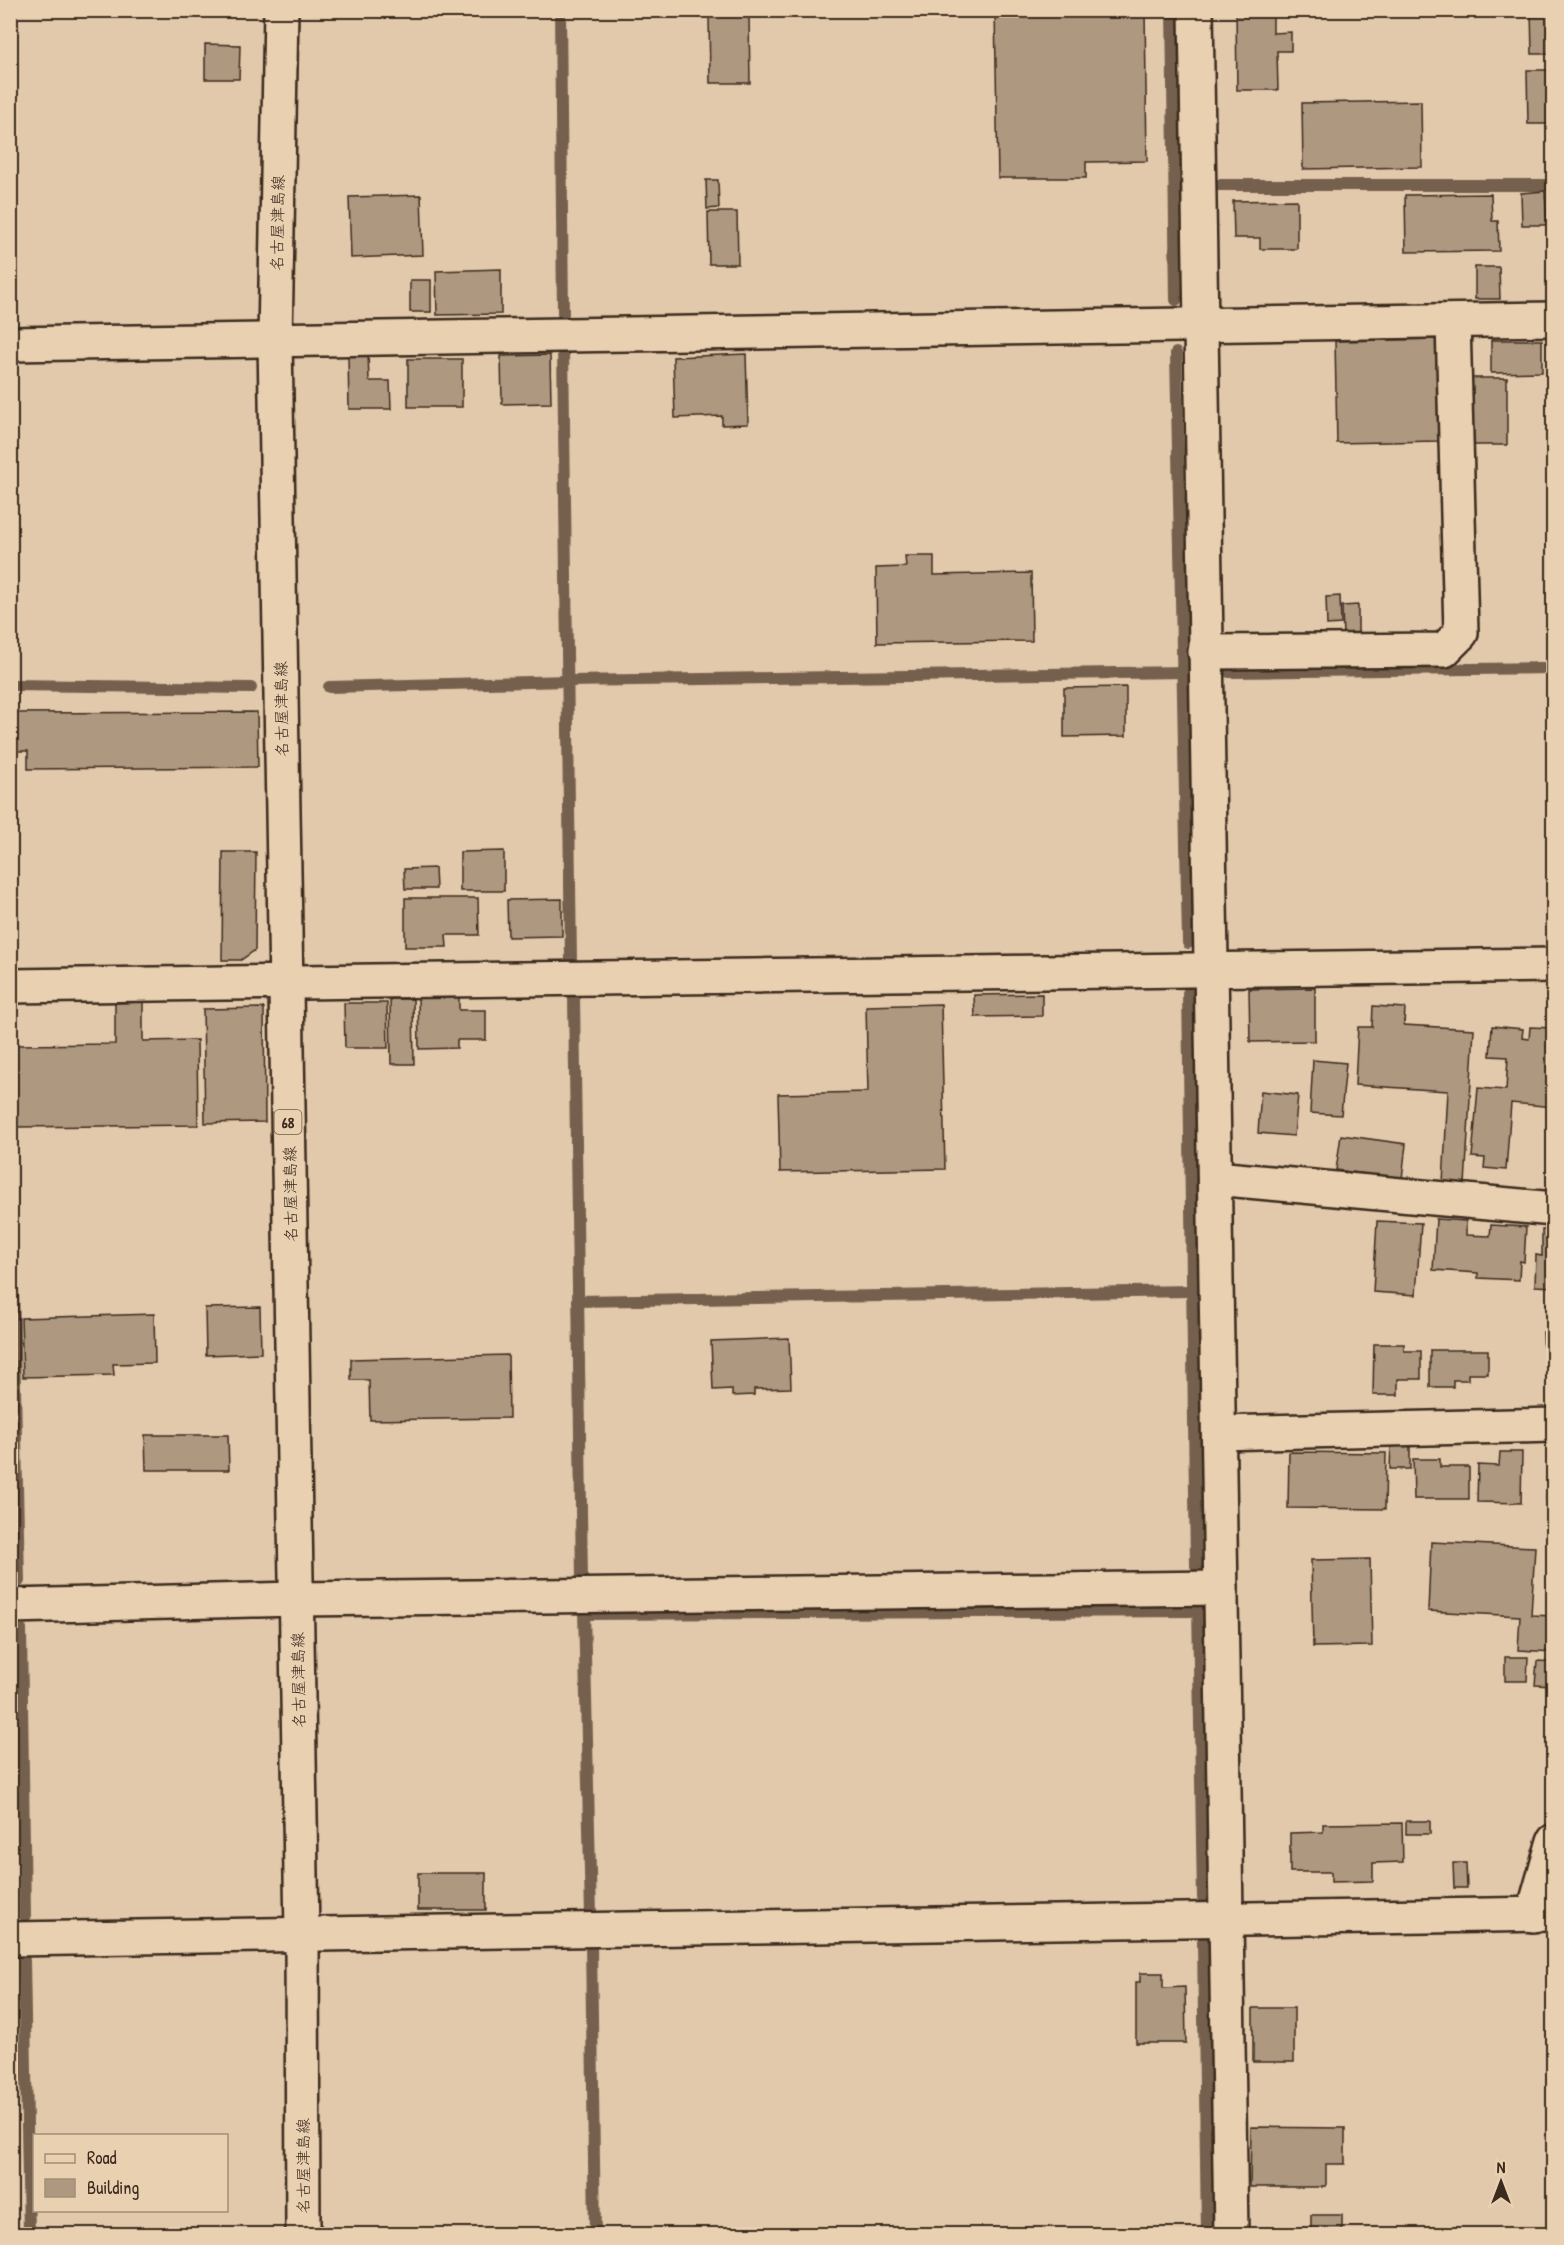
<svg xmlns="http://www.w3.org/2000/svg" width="1564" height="2245" viewBox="0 0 1564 2245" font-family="'Patrick Hand','Klee One',sans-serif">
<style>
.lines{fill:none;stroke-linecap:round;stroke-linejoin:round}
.stream{stroke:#74604e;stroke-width:12}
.building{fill:#ae9880;stroke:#3b2a1e;stroke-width:1.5}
.minor-casing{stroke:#3b2a1e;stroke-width:38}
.major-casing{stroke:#3b2a1e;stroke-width:38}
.minor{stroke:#e9d0b1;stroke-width:33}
.major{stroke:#e9d0b1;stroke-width:33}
.labels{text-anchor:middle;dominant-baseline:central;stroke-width:6;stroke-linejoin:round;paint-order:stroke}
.shield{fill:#e9d0b1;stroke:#6f5c4a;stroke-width:1.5}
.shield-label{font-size:15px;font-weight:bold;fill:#3b2a1e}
.street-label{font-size:16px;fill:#3b2a1e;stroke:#e9d0b1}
</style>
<rect width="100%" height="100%" fill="#e2c9ab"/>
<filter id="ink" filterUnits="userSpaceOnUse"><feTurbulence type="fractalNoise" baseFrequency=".0167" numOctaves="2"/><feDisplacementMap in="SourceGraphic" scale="12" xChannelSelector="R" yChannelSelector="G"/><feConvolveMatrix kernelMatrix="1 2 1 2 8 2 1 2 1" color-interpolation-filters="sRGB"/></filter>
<g filter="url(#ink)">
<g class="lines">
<!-- stream -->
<g class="stream">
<polyline points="560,10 563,314"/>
<polyline points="1172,10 1176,300"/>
<polyline points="1217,185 1554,185"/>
<polyline points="563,346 571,960"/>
<polyline points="1176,353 1188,943"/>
<polyline points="1229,672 1554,668"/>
<polyline points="10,685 251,688"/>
<polyline points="329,687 568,681 1188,672"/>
<polyline points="1188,993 1196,1566"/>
<polyline points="574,997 582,1581"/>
<polyline points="10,1292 13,1292 19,1581"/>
<polyline points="578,1301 1192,1291"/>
<polyline points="1198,1607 1203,1898"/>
<polyline points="584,1609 591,1916"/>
<polyline points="584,1614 1198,1611"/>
<polyline points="21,1629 25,1916"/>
<polyline points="1203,1942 1207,2234"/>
<polyline points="591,1943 595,2234"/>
<polyline points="24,1960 29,2234"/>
</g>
</g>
<!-- building -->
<g class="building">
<polygon points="995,10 1145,10 1147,161 1086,162 1086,178 998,178"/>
<polygon points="1236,10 1273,10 1273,33 1291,32 1291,51 1277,51 1278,90 1237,90"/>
<polygon points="1531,10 1554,10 1554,54 1532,54"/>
<polygon points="749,15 750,83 710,83 709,16"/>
<polygon points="205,44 240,45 239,79 205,79"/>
<polygon points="1527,70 1554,70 1554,124 1528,124"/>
<polygon points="1421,101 1422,167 1303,169 1302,103"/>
<polygon points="706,180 718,180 719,208 707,209"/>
<polygon points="1545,191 1547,225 1522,225 1521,193"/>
<polygon points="1491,194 1492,221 1498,221 1499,251 1406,252 1405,195"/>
<polygon points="421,195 423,255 351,258 349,197"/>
<polygon points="1297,200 1297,249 1260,249 1260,238 1234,238 1233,201"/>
<polygon points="708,212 737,212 738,264 709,264"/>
<polygon points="1475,267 1499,267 1500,299 1475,299"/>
<polygon points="501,269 501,314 437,315 436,271"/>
<rect x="410" y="280" width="21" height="32"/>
<polygon points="1438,339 1439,441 1337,443 1335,341"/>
<polygon points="1491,340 1542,340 1542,372 1491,373"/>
<polygon points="368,353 369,381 390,381 391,409 349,409 348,354"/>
<polygon points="746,354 748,424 722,425 722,416 675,418 673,357"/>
<polygon points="550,355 551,403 502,404 501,356"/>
<rect x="408" y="359" width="54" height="48"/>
<rect x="1470" y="378" width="37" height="67"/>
<polygon points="905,556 934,556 934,575 1031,573 1032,641 877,643 876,568 906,567"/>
<polygon points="1340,596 1341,624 1327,625 1326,597"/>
<polygon points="1358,605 1358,638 1343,638 1342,606"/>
<polygon points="1126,687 1126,736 1064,737 1064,688"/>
<polygon points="257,712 258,767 28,769 28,751 10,751 10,713"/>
<polygon points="504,851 504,891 460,891 460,852"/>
<polygon points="223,852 256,852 255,950 241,960 222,960"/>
<polygon points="435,868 436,889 405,889 404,869"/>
<polygon points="405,898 478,898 479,935 446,935 447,947 405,947"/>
<polygon points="562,899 562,936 508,937 507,900"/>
<polygon points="1315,988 1315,1041 1250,1042 1249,989"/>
<polygon points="1042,994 1042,1016 975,1017 974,995"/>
<polygon points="459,996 459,1010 486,1010 486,1040 457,1040 457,1048 419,1049 418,997"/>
<polygon points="390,999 413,999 414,1064 391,1064"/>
<polygon points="143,1002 143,1041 197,1040 198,1125 16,1127 15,1045 115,1044 115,1003"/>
<polygon points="344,1003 387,1003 388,1048 345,1048"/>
<polygon points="941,1004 945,1169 780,1172 778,1094 868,1092 866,1006"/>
<polygon points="1373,1006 1405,1008 1404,1025 1474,1029 1465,1185 1443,1183 1448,1091 1355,1085 1358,1027 1372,1027"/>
<polygon points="264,1008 265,1122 205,1123 203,1009"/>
<polygon points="1492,1026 1523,1029 1522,1038 1529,1039 1530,1027 1554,1028 1554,1107 1511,1103 1506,1170 1484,1168 1485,1158 1472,1157 1478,1088 1506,1090 1508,1057 1490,1056"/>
<polygon points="1313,1060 1346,1063 1341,1115 1310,1113"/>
<polygon points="1261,1091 1298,1095 1294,1136 1258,1133"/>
<polygon points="1341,1135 1406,1144 1402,1179 1336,1170"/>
<polygon points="1436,1219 1466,1221 1466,1235 1490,1236 1491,1225 1526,1227 1524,1262 1520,1261 1519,1280 1478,1278 1478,1273 1433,1270"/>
<polygon points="1377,1221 1421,1223 1416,1295 1373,1292"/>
<polygon points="1542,1230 1554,1230 1554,1287 1535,1286 1536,1255 1542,1256"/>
<polygon points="260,1307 261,1353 206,1355 205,1308"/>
<polygon points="154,1314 155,1363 113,1364 114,1375 23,1377 21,1318"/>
<polygon points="1543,1332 1554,1332 1554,1353 1544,1353"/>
<polygon points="789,1338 791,1388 754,1389 754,1395 732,1396 732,1389 713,1390 711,1341"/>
<polygon points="1374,1344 1404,1344 1404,1351 1421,1351 1421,1379 1398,1379 1398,1395 1373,1395"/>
<polygon points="1430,1350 1488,1350 1488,1374 1468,1374 1468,1380 1453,1380 1453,1387 1430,1387"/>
<polygon points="508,1355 509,1418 370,1420 369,1380 351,1380 351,1359"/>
<polygon points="145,1435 228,1435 229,1470 146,1470"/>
<polygon points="1391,1443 1410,1443 1410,1469 1390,1469"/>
<polygon points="1549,1450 1554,1450 1554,1500 1546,1500"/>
<polygon points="1289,1452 1386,1453 1385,1509 1288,1508"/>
<polygon points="1500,1452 1522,1452 1521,1503 1477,1502 1478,1465 1499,1466"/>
<polygon points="1413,1459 1440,1459 1440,1467 1469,1467 1469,1499 1414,1499"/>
<polygon points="1431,1542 1535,1547 1531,1615 1554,1616 1554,1652 1518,1650 1520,1616 1428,1611"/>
<polygon points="1552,1545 1554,1546 1554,1597 1548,1596"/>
<polygon points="1370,1559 1372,1646 1313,1647 1311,1560"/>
<polygon points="1505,1657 1528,1657 1527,1681 1505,1681"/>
<polygon points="1537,1661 1554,1662 1554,1686 1535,1685"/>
<rect x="1406" y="1821" width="24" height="13"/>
<polygon points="1402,1823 1403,1862 1373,1863 1373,1881 1331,1882 1331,1872 1290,1872 1290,1833 1323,1832 1323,1824"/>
<polygon points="1453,1863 1466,1863 1467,1888 1454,1888"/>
<rect x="418" y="1873" width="68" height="37"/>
<polygon points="1140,1973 1163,1973 1163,1988 1185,1987 1186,2043 1136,2043 1136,1982 1140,1982"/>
<rect x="1253" y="2008" width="41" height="54"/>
<polygon points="1251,2127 1345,2128 1345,2164 1326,2164 1326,2187 1250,2187"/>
<rect x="1311" y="2215" width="31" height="19"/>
</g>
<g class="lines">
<!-- minor casing -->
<g class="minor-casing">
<g id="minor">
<polyline points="1196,10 1231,2234"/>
<polyline points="10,344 1554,319"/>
<polyline points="1205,652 1444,650 1461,633 1453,321"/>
<polyline points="10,986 1554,965"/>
<polyline points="1215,1178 1554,1209"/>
<polyline points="1219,1433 1554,1425"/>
<polyline points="10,1606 297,1599 1221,1588"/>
<polyline points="1533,1915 1554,1841"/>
<polyline points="10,1939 1554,1914"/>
</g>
</g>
<!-- major casing -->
<g class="major-casing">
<polyline id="major" points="281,10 275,340 302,1934 303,2234"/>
</g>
<!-- minor -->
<use href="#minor" class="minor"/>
<!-- major -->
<use href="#major" class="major"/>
</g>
</g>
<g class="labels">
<!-- shield labels -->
<rect class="shield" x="274.5" y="1110" width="27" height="24" rx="4.5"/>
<g class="shield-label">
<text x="288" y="1122">68</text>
</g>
<!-- street labels -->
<g class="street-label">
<text transform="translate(277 223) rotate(-89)">名古屋津島線</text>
<text transform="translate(281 709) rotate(-91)">名古屋津島線</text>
<text transform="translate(290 1194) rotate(-91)">名古屋津島線</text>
<text transform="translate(298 1680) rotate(-91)">名古屋津島線</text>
<text transform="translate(303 2166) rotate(-90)">名古屋津島線</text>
</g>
</g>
<!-- margin -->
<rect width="1564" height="2245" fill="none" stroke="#e9d0b1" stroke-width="36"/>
<rect x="18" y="18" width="1528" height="2209" fill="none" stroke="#3b2a1e" stroke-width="2" filter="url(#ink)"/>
<!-- legend -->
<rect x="33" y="2134" width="195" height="78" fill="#e9d0b1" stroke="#a38e76" stroke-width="1.5"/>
<rect x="45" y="2154" width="30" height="9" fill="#e9d0b1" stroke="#a38e76" stroke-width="1.5"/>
<text x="87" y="2164" font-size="18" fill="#3b2a1e">Road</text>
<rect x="45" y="2179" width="30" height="18" fill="#ae9880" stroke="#a38e76" stroke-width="1.5"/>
<text x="87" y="2194" font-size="18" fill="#3b2a1e">Building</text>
<!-- north arrow -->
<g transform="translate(1501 2182)" stroke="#e9d0b1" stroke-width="4.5" paint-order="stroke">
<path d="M0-4.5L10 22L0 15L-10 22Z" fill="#3b2a1e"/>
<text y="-9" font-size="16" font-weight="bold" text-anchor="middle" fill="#3b2a1e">N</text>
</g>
</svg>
